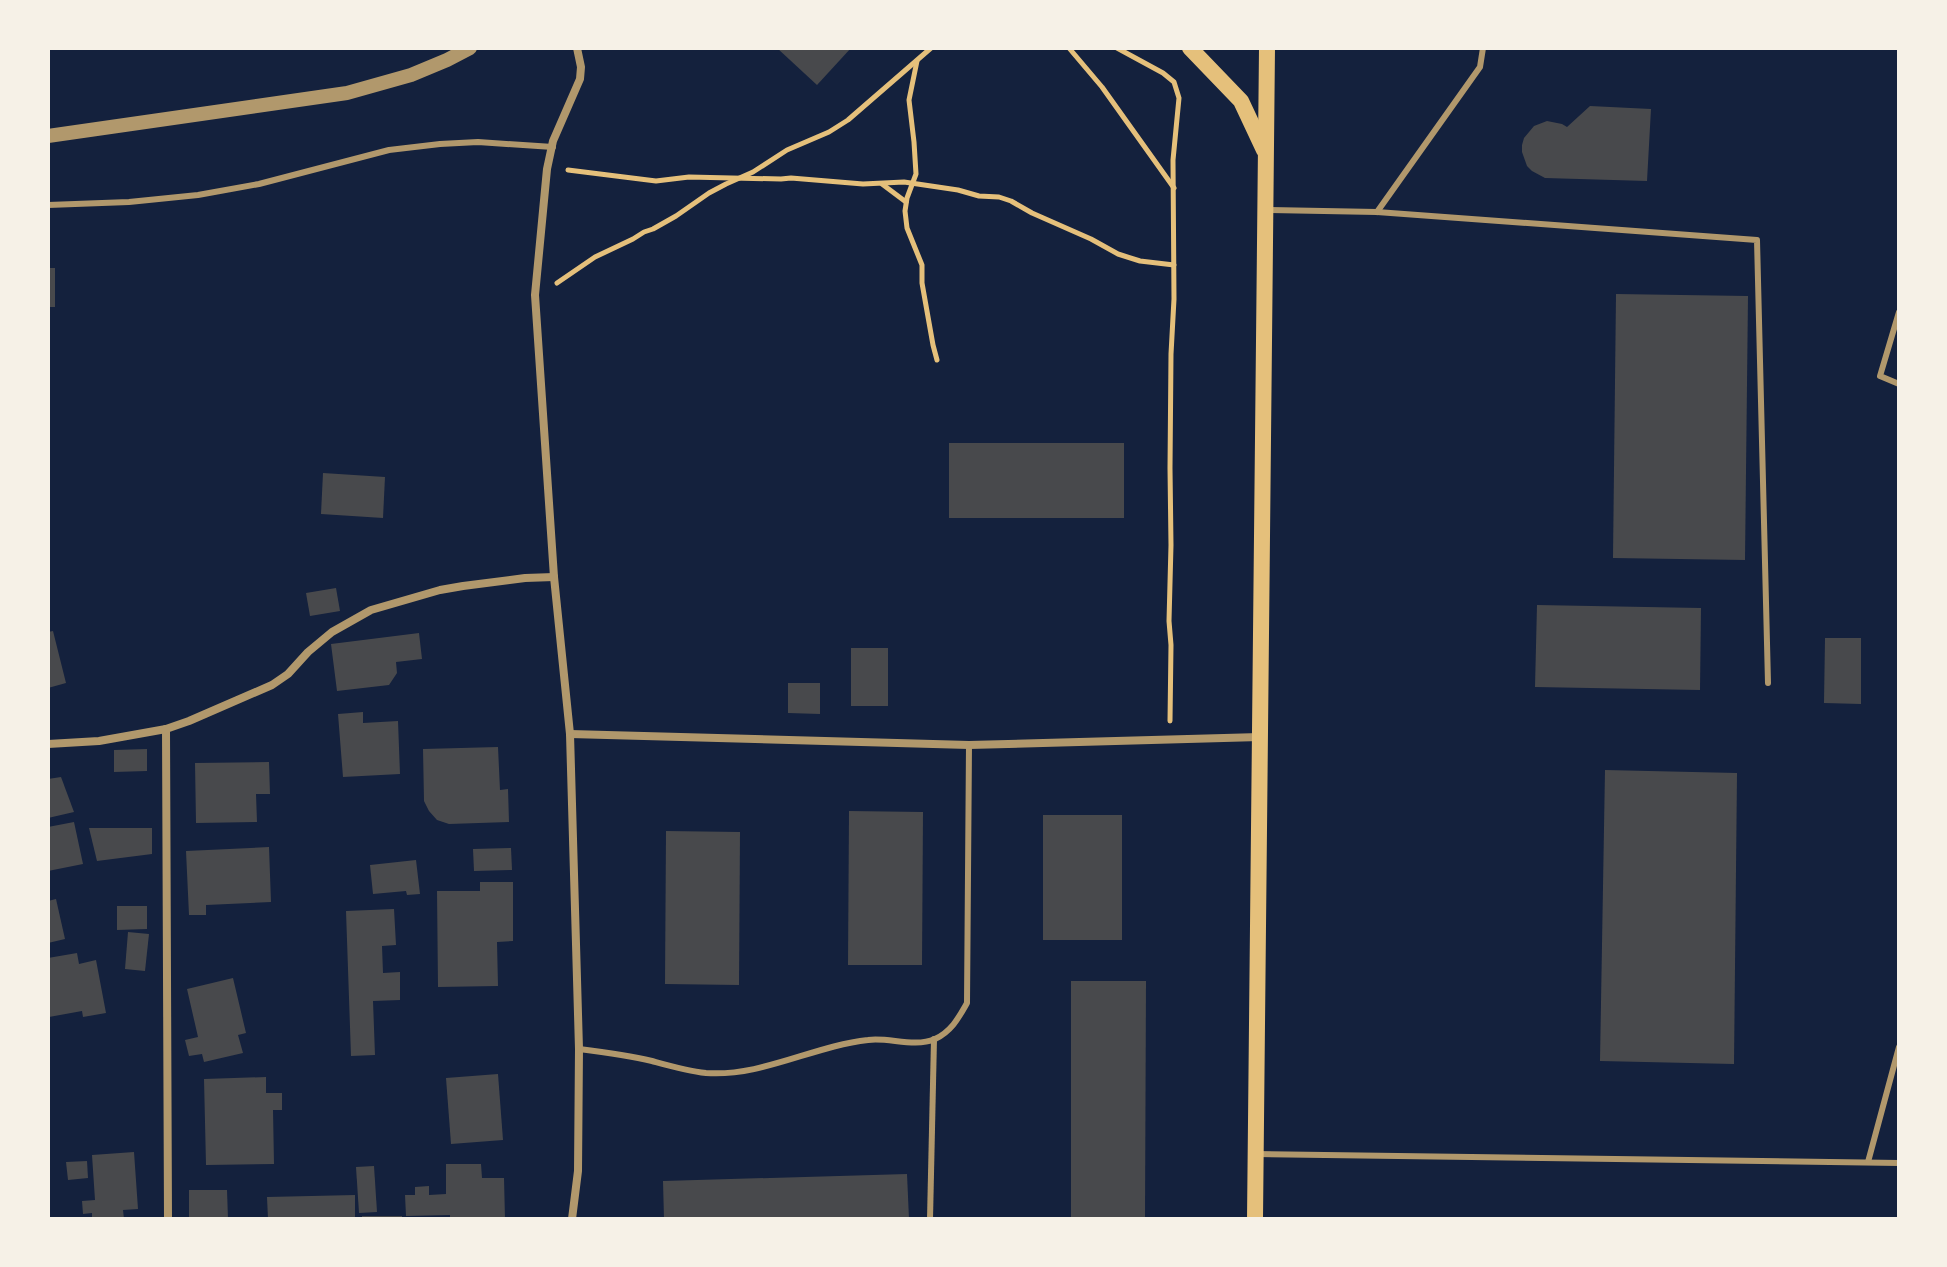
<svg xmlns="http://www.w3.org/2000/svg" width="1947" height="1267" viewBox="0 0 1947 1267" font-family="'Space Grotesk',sans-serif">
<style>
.building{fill:#48494c}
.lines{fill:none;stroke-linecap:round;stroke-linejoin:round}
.path{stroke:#e5c07b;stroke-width:5}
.service{stroke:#b1986c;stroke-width:6}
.minor{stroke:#b1986c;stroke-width:8}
.tertiary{stroke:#b1986c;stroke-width:14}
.secondary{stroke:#e5c07b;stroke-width:16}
</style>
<rect width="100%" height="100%" fill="#14213d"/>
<!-- building -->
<g class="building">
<polygon points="777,48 851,48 817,85"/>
<polygon points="1590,106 1651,109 1647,181 1545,178 1532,171 1527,166 1522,152 1522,145 1524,138 1534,126 1547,121 1562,124 1567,127"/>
<rect x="48" y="268" width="7" height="39"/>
<polygon points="1616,294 1748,296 1745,560 1613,558"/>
<rect x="949" y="443" width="175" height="75"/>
<polygon points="323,473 385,477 383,518 321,514"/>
<polygon points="336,588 340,611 310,616 306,593"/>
<polygon points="1537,605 1701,608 1700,690 1535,687"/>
<polygon points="53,631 66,683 48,688 48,632"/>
<polygon points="419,633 422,659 396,662 397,673 389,685 337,691 331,644"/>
<polygon points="1825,638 1861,638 1861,704 1824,703"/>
<rect x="851" y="648" width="37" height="58"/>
<polygon points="788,683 820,683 820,714 788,713"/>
<polygon points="363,712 363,723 398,721 400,774 343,777 338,714"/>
<polygon points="498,747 500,790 508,789 509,822 449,824 437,820 429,811 424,801 423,749"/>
<polygon points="147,749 147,771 114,772 114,750"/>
<polygon points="269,762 270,794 256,794 257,822 196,823 195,763"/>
<polygon points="1605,770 1737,773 1734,1064 1600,1061"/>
<polygon points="61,777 74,812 48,818 48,779"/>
<polygon points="849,811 923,812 922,965 848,965"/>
<rect x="1043" y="815" width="79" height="125"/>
<polygon points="74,822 83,864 48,871 48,827"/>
<polygon points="89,828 152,828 152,854 97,861"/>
<polygon points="666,831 740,832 739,985 665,984"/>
<polygon points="269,847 271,902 206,905 206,915 189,915 186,851"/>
<polygon points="511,848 512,870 474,871 473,849"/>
<polygon points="416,860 420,894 407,895 406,891 373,894 370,865"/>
<polygon points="480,882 513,882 513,941 497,942 498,986 438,987 437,891 480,891"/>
<polygon points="56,899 65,939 48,943 48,901"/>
<polygon points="117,906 147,906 147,929 117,930"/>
<polygon points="394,909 396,945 382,946 383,973 400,972 400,1000 373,1001 375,1055 351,1056 346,911"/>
<polygon points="128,932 149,934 145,971 125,969"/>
<polygon points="77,953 79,964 96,960 106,1013 83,1017 82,1011 49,1017 48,958"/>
<polygon points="233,978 246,1033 238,1035 243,1053 204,1062 202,1054 189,1056 185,1040 198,1037 187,989"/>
<polygon points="1071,981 1146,981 1145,1219 1071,1219"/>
<polygon points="498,1074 503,1140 451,1144 446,1078"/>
<polygon points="266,1077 266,1093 282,1093 282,1110 273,1110 274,1164 206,1165 204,1079"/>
<polygon points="134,1152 138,1209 123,1210 124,1219 92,1219 92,1213 83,1214 82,1201 95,1200 92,1155"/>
<polygon points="87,1161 88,1178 68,1180 66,1162"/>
<polygon points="446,1164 481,1164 482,1178 504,1178 505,1219 450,1219 450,1215 406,1216 405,1195 415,1195 415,1187 429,1186 429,1195 446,1194"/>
<polygon points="374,1166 377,1212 359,1213 356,1167"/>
<polygon points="907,1174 909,1219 664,1219 663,1181"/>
<polygon points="189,1190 227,1190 228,1219 189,1219"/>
<polygon points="355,1195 355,1219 268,1219 267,1197"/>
<rect x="362" y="1216" width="40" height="3"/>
</g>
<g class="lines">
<!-- path -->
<g class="path">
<polyline points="1069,48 1102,87 1174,188"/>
<polyline points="1117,48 1163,73 1174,82 1179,98 1173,160 1174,299 1171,354 1170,468 1171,545 1169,621 1171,645 1170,721"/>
<polyline points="917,61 909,100 914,142 916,174 907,198 905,211 907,228 922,265 922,283 933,345 937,360"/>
<polyline points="568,170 656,181 689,177 781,179 791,178 863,184 904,182 958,190 979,196 999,197 1011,201 1032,213 1091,239 1118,254 1140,261 1174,265"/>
<polyline points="882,184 906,202"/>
<polyline points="557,283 595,257 633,239 644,232 653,229 676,216 709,193 726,184 753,172 787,150 829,132 848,120 931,48"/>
</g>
<!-- service -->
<g class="service">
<polyline points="48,205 129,202 198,195 259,184 389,150 440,144 478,142 553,147"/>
<polyline points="1266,210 1377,212 1757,240 1768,683"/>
<polyline points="1377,212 1480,67 1483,48"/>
<polyline points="1899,312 1880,376 1899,384"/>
<path d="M579 1049C603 1052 627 1055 652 1061 670 1066 687 1071 706 1073 762 1077 813 1046 868 1040 889 1037 914 1048 935 1039 952 1031 959 1017 967 1003L969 745"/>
<polyline points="1256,1154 1899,1163"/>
<polyline points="1868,1162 1899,1047"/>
<polyline points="930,1219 934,1039"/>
</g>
<!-- minor -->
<g class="minor">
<polyline points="166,729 168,1219"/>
<polyline points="570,734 969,745 1260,737"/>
<polyline points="48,744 99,741 166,729 189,721 272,685 288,674 308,652 332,632 371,610 440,590 463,586 525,578 554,577"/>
<polyline points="572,1219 578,1171 579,1049 570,734 554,577 535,295 547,169 553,141 580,79 581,67 577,48"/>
</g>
<!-- tertiary -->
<polyline class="tertiary" points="48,136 347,93 411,75 447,60 470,48"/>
<!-- secondary -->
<g class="secondary">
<polyline points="1190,48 1241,101 1264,150"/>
<polyline points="1255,1219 1267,48"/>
</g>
</g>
<!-- border -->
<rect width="1947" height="1267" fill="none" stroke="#f6f1e7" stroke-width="100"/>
</svg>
